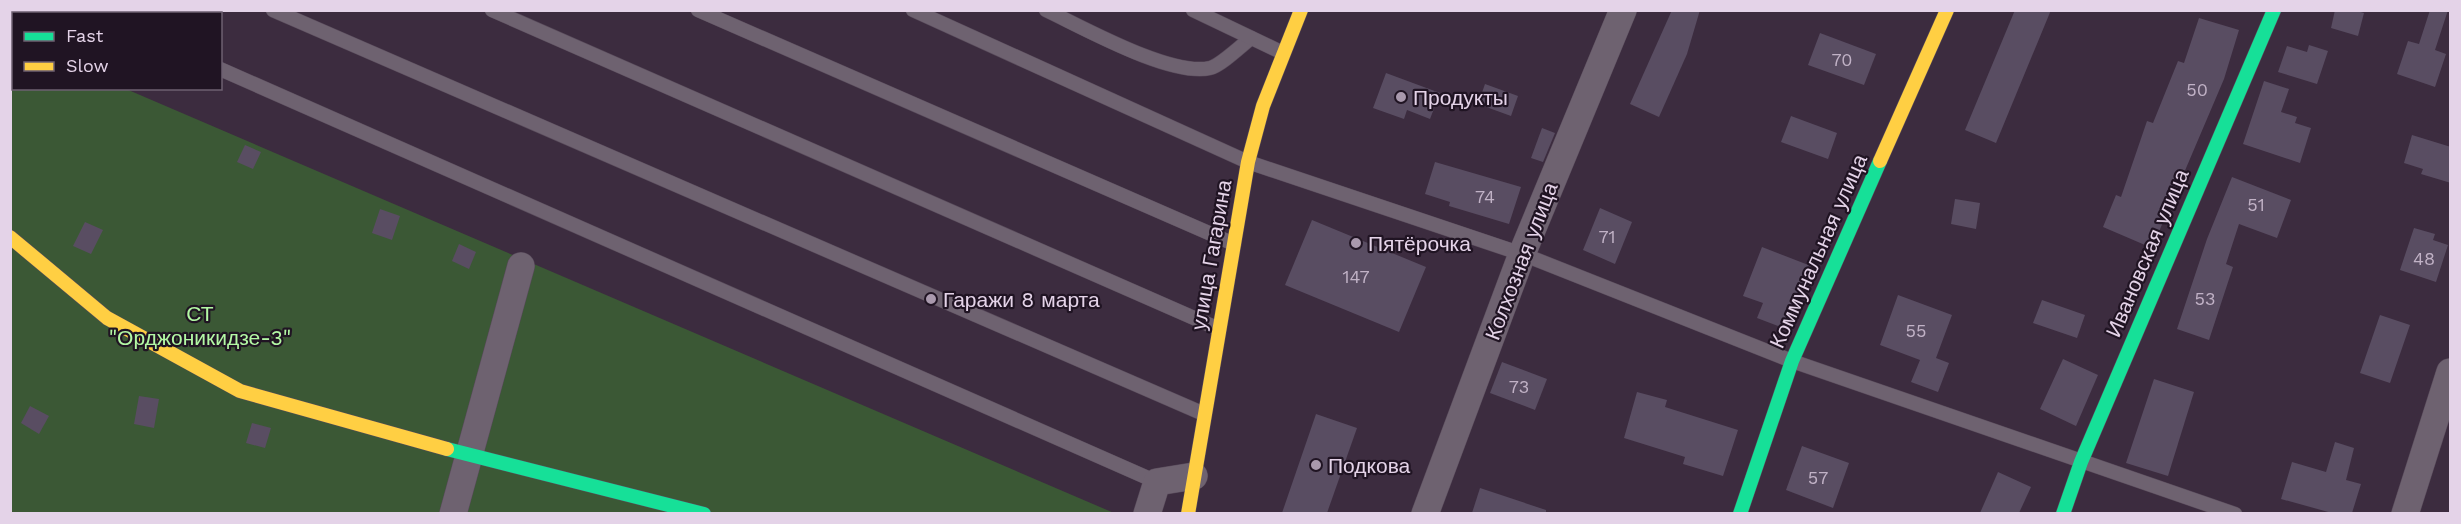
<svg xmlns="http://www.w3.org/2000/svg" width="2461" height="524" viewBox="0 0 2461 524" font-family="'Work Sans',sans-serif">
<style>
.green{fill:#3b5835}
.building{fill:#594d62}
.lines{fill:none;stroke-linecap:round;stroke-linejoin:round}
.lane-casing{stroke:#594b5b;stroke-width:15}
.street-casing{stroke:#594b5b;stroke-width:28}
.fast-casing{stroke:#594b5b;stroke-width:15}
.slow-casing{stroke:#594b5b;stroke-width:15}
.lane{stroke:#6e6270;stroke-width:14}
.street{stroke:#6e6270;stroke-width:27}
.fast{stroke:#16e098;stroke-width:14}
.slow{stroke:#ffcf43;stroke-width:14}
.poi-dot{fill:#a999ad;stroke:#201423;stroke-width:2}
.labels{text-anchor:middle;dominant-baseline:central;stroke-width:4.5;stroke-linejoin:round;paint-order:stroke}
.number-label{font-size:18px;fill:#c1b2c6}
.poi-label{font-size:21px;fill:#e4d3e8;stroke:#201423;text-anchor:start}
.street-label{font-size:21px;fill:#e4d3e8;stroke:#201423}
.park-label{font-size:21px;fill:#b3f8a4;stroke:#201423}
</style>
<rect width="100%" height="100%" fill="#3c2c3f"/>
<!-- green -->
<polygon class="green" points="10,38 13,39 14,88 126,89 1114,513 11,513"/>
<!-- building -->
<g class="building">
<polygon points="1672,10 1700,10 1687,54 1659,117 1630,104"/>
<polygon points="2015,10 2051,10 1996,143 1965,130"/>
<polygon points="2335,10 2353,10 2364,13 2358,36 2331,28"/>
<polygon points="2430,10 2448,10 2435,50 2446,54 2435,87 2397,74 2408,41 2419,44"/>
<polygon points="2199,18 2239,30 2224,79 2152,248 2103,227 2116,195 2121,197 2147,121 2153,123 2178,61 2184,63"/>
<polygon points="1820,33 1876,54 1864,85 1808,65"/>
<polygon points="2309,45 2328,51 2317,84 2278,72 2287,46 2307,52"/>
<polygon points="1386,73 1440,93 1430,119 1407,110 1404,119 1373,108"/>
<polygon points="2264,81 2289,89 2281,112 2297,117 2295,123 2311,128 2300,163 2243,144"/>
<polygon points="1485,84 1518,96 1511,116 1478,104"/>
<polygon points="1791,116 1837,133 1828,159 1781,142"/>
<polygon points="1542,128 1555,133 1543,162 1531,158"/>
<polygon points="2412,135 2451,147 2451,183 2421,174 2423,169 2404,163"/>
<polygon points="245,145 261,152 253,169 237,162"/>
<polygon points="1435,162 1521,187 1509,224 1449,206 1450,202 1425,194"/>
<polygon points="2232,177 2291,200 2277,238 2239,224 2226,264 2233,267 2209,340 2177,329 2207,239"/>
<polygon points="1955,199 1980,203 1976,229 1951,224"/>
<polygon points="1600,208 1632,222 1615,264 1583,250"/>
<polygon points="380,209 400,216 392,240 372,233"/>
<polygon points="1312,220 1426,267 1399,332 1285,285"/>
<polygon points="85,222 103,230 91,254 73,246"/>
<polygon points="2414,228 2435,234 2433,240 2448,245 2436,282 2400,270"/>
<polygon points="459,244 476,252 469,269 452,261"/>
<polygon points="1762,247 1811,266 1786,329 1757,318 1763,303 1743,296"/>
<polygon points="1898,295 1952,315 1936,358 1949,363 1938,392 1911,382 1920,360 1880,345"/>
<polygon points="2042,300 2085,315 2077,338 2033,323"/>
<polygon points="2380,315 2410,325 2390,383 2360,373"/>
<polygon points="2063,359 2098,375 2076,426 2040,409"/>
<polygon points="1502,362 1547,379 1535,410 1490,393"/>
<polygon points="2154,379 2194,392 2168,476 2126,463"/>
<polygon points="1637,392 1667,400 1665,407 1738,430 1723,476 1683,464 1685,457 1624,438"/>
<polygon points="139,396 159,399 154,428 134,424"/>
<polygon points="30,406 49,416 39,434 21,423"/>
<polygon points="1316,414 1357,428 1327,513 1282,513"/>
<polygon points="252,423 271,428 265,448 246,443"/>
<polygon points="2335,442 2354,448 2346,480 2361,484 2352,513 2332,513 2281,499 2292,462 2326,472"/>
<polygon points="1802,446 1849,463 1833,508 1786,490"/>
<polygon points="1998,472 2031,487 2019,513 1980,513"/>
<polygon points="1480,488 1546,510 1546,513 1472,513"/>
</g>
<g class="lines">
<!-- lane casing -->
<g class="lane-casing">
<g id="lane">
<polyline points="87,10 94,14"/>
<polyline points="273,10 1204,414"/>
<polyline points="492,10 1219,329"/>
<polyline points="698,10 1234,244"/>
<polyline points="913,10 1248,162 1522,254 1792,361 2235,514"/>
<path d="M1046 10C1084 28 1171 77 1210 68 1220 66 1242 45 1251 38"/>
<polyline points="1193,10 1283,53"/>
<polyline points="220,69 1157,482"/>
</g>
</g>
<!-- street casing -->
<g class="street-casing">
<g id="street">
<polyline points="453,514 521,266"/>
<polyline points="1147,514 1157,482 1194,476"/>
<polyline points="1425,514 1522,254 1623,10"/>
<polyline points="2405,514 2450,372"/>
</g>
</g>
<!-- fast casing -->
<g class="fast-casing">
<g id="fast">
<polyline points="447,449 704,514"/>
<polyline points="1740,514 1792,361 1880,161"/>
<polyline points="2063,514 2081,462 2274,10"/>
</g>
</g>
<!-- slow casing -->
<g class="slow-casing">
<g id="slow">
<polyline points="1880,161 1947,10"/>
<polyline points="10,237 107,318 240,391 447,449"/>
<polyline points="1188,514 1248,162 1263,106 1301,10"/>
</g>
</g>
<!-- lane -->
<use href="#lane" class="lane"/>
<!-- street -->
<use href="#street" class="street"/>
<!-- fast -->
<use href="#fast" class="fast"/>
<!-- slow -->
<use href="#slow" class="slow"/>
</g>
<!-- markers -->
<g class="poi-dot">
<circle cx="1401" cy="97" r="6"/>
<circle cx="1356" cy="243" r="6"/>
<circle cx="931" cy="299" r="6"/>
<circle cx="1316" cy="465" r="6"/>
</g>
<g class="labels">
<!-- number labels -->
<g class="number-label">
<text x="1842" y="59">70</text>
<text x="2197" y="89">50</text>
<text x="1485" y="196">74</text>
<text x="2256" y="204">51</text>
<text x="1607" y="236">71</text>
<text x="2424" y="258">48</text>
<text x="1356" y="276">147</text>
<text x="2205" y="298">53</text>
<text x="1916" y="330">55</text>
<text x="1519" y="386">73</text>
<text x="1818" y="477">57</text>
</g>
<!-- poi labels -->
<g class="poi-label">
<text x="1413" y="97">Продукты</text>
<text x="1368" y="243">Пятёрочка</text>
<text x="943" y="299">Гаражи 8 марта</text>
<text x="1328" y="465">Подкова</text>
</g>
<!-- street labels -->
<g class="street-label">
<text transform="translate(1818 251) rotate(-66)">Коммунальная улица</text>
<text transform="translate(2147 253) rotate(-67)">Ивановская улица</text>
<text transform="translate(1211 255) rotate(-80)">улица Гагарина</text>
<text transform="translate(1521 261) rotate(-69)">Колхозная улица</text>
</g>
<!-- park labels -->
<g class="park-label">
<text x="200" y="313">СТ<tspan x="200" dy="24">"Орджоникидзе-3"</tspan></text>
</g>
</g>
<!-- border -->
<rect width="2461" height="524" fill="none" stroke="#e4d3e8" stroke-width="24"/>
<!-- legend -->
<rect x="12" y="12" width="210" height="78" fill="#201423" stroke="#6e6072" stroke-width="1.5"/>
<rect x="24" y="32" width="30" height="9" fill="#16e098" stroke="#6e6072" stroke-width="1.5"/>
<text x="66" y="42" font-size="18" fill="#e4d3e8">Fast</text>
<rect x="24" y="62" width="30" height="9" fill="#ffcf43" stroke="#6e6072" stroke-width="1.5"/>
<text x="66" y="72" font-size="18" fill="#e4d3e8">Slow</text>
</svg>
